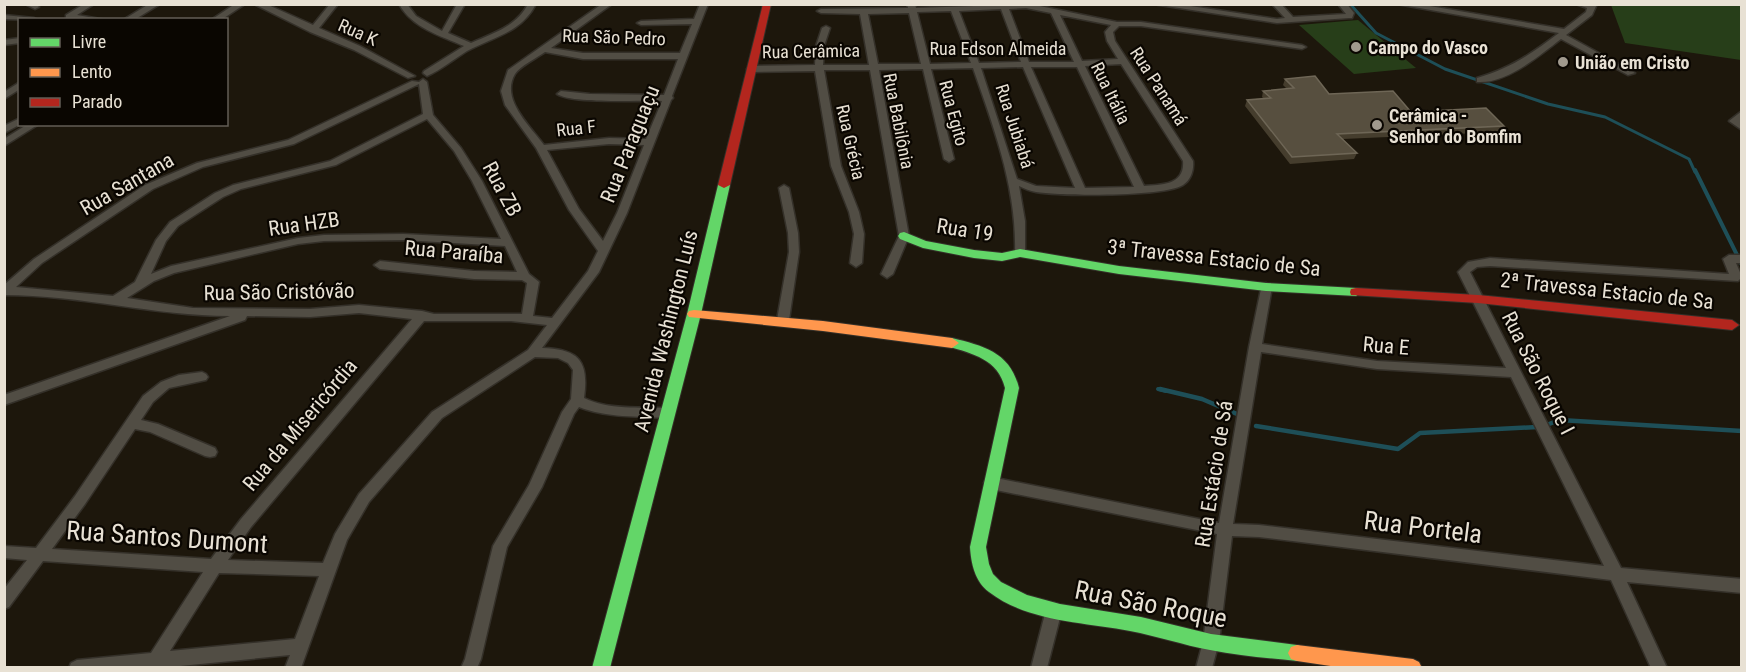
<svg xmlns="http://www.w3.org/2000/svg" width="1746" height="672" viewBox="0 0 1746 672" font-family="'Roboto Condensed',sans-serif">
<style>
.green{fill:#273e19}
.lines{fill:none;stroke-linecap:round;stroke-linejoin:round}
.stream-far2{stroke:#1e4f58;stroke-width:3}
.stream-far1{stroke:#1e4f58;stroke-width:4}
.stream{stroke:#1e4f58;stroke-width:4.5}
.street-casing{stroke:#343029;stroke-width:3}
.fast-casing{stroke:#343029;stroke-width:2}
.slow-casing{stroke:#343029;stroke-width:2}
.jam-casing{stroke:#343029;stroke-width:2}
.street{fill:#514d44;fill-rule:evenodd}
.fast{fill:#63d668;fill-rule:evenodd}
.slow{fill:#ff974d;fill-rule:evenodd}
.jam{fill:#b3261e;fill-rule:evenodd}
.wall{fill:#453d2d}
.building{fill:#574f3f;stroke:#6e6656;stroke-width:1.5}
.poi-dot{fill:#a19a8e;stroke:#0a0601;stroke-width:2}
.labels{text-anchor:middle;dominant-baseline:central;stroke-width:4.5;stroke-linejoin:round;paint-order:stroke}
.far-street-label{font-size:18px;fill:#e8e1d4;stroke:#0a0601}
.far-poi-label{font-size:18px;font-weight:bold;fill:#e8e1d4;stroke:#0a0601;text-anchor:start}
.street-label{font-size:21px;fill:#e8e1d4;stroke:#0a0601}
.near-street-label{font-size:26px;fill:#e8e1d4;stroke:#0a0601}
</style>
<rect width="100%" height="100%" fill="#1d170c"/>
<!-- green -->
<g class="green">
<polygon points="1611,5 1741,5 1741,60 1625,43"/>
<polygon points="1358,20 1416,68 1354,74 1299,25"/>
</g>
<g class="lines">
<!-- stream-far2 -->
<polyline class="stream-far2" points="1350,4 1376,33 1445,69 1548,104 1605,117 1689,159 1695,172"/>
<!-- stream-far1 -->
<g class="stream-far1">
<polyline points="1695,170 1742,265"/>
<polyline points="1158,389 1166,391"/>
</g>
<!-- stream -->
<g class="stream">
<polyline points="1160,389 1202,399 1237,414"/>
<polyline points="1549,424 1560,420 1742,431"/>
<polyline points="1256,426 1398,449 1420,433 1537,427"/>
</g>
<!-- street casing -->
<g class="street-casing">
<g id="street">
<polygon points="25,4 36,4 39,7 35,9"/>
<polygon points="84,4 94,4 77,15 106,20 66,19 66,15"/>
<polygon points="149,4 160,4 134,20 123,20"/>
<polygon points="235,4 245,4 221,20 211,20"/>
<polygon points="254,4 266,4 313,25 330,4 338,4 319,28 360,46 415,76 408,78 354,50 310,32"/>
<path d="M399 4H407L416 16 442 31 457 4H465L448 33 471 43C493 33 516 27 528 4H536C521 33 493 37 467 51 454 59 441 70 427 76L423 73 424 71 464 46C441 36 412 28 399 4Z"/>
<path d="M602 4H612L551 48 583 53H680L692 24 641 25 637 23 641 21 694 19 700 4H708L672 96 673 98 671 100 627 213 599 272 542 348C580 349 589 362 584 398 608 410 640 407 667 408L672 410 673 413 672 416 667 418C637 416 607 418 579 407L574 414 542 487 507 547 481 659 477 668H461L465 659 493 546 529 485 562 412 571 399 573 370 568 363 558 358 535 357 442 418 369 502 347 540 301 668H285L290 655 160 668H69L71 663 77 660 151 653 203 572 43 561 9 607 4 609V589L27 560 4 558V546L36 548 75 496 143 396 161 382 179 375 202 372 206 374 208 377 206 380 169 388 153 402 141 420 158 424 215 448 217 452 215 456 210 457 205 456 150 432 135 429 85 504 52 549 211 559 241 519 412 319 359 313 310 317 247 316 245 320 4 405V395L230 316C155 316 81 295 4 295V285L34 259 145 185 197 163 288 140 412 81 419 82 423 79 427 82 433 115 461 148 482 181 529 274 539 282 533 316 552 318 588 271 598 251 569 210 536 148 505 105 501 91 508 70ZM545 52 583 59H678L664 95 590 94 561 91 557 94C572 104 640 100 662 101L646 139 609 138 544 145C530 126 500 99 515 74 520 66 537 58 545 52ZM419 84 423 114 330 161 233 185 215 193 170 222 156 240 135 282 113 296 16 287 42 263 153 189 203 167 294 144ZM427 119 454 151 472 181 501 239 403 234 324 235 298 238 171 266 151 274 166 241 178 226 223 197 241 189 336 165ZM609 144 644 145 617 213 603 241 579 209 547 150ZM403 240 505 246 517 272 474 271 380 261 374 265 380 269 474 279 522 280 527 283 522 314H434L422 311 359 305 310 309 193 308 127 298 154 281 174 273 298 244 324 241ZM424 321H511L547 325 528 350 432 412 359 494 335 534 323 563 228 560 251 527ZM219 573 319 576 295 639 170 651Z"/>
<path d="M907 4H915L916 8 1030 4 1117 22H1141L1302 45 1306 47 1302 49 1141 26H1119L1113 32 1115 41 1193 161C1194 170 1191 180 1183 185 1164 197 1061 196 1036 192 1030 191 1025 189 1019 186L1025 221V253L1020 256 1015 253C1017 189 994 128 973 68L931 69 954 159 949 162 944 159 923 69 879 70 909 236 893 274 887 278 881 274 899 236 870 70H824L841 166 859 212 864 234 862 263 856 267 850 263 854 234 849 212 831 166 815 71 751 72 747 69 751 66 815 65 816 46 822 28 826 26 830 28 824 46 823 65H869L860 14 821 13 817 11 821 9 908 8ZM1026 8 1051 13 1074 62H1029L1009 9ZM1001 9 1021 62 979 63 959 11ZM951 11 971 63 930 64 917 12ZM909 13 921 64H878L868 14ZM1060 15 1111 25 1105 32 1107 41 1118 59 1082 61ZM1121 64 1183 161C1185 185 1162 185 1144 186L1085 66ZM1023 67 1075 188 1036 186 1017 179 981 68ZM1031 67H1077L1134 187 1085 188Z"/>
<polygon points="1153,4 1177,4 1277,19 1285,18 1272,4 1281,4 1293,17 1346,14 1338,4 1347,4 1354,13 1352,18 1349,18 1277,23"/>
<path d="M1397 4H1418L1564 29 1586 12 1587 8 1576 4H1597L1592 15 1566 35 1635 73 1628 75 1561 39C1539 56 1506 84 1477 82V78C1511 68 1531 54 1559 33Z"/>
<polygon points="4,15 34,18 38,20 4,19"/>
<polygon points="20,38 20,43 4,45 4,40"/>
<polygon points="20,82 20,89 4,99 4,92"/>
<polygon points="1742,111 1740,121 1742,122 1742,130 1729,121"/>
<polygon points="20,118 21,124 4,133 4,126"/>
<polygon points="28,124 39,124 4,146 4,139"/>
<polygon points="784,185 789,188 798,233 799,252 789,320 783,324 777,320 789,252 788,233 779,188"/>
<path d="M1729 255H1742V263H1736L1742 277 1738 281 1490 266 1477 267 1470 272 1621 568 1742 579V593L1627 582 1667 668H1651L1611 580 1259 537 1232 536 1219 642 1212 668H1196L1203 642 1217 534 991 489 986 487 984 483 986 479 991 477 1219 523 1249 347 1262 284 1266 283 1272 287 1262 344 1377 361 1506 368 1458 272 1468 262 1490 258 1729 274 1723 259ZM1261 352 1377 369 1511 377 1604 566 1259 525 1233 524Z"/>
<polygon points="1054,603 1059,605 1062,610 1047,668 1031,668 1046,610 1049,605"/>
</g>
</g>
<!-- fast casing -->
<g class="fast-casing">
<g id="fast">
<polygon points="724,182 730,185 701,314 610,668 592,668 687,314 718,185"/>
<polygon points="904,232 926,241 974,250 1002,253 1020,249 1119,266 1266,283 1356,288 1362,292 1356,296 1266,291 1119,274 1020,257 1002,261 974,258 923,248 900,239 898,236 900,233"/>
<path d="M952 338C984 346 1010 352 1019 388L986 547 989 564 993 574 1001 582 1027 595 1060 604 1141 617 1211 634 1297 645 1303 647 1306 653 1303 659 1297 661C1268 658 1239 656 1210 650 1183 645 1157 636 1130 631 1084 622 1028 622 989 592 975 582 971 563 970 547L1005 388C998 359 973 354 947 346L945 343 947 340Z"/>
</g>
</g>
<!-- slow casing -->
<g class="slow-casing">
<g id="slow">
<polygon points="694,310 823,321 952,338 959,343 952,348 823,331 689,317 687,314 689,311"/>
<polygon points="1297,645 1413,659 1419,662 1422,668 1344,668 1297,661 1291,659 1288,653 1291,647"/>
</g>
</g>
<!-- jam casing -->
<g class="jam-casing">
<g id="jam">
<polygon points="763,4 771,4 730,185 724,188 718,185"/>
<polygon points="1356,288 1478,295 1732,320 1739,325 1732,330 1478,303 1351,295 1350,292 1351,289"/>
</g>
</g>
<!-- street -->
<use href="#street" class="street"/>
<!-- fast -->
<use href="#fast" class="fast"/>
<!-- slow -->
<use href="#slow" class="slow"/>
<!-- jam -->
<use href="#jam" class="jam"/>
</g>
<!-- wall -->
<polygon class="wall" points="1285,79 1329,94 1411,112 1504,126 1501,132 1343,139 1357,153 1354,159 1290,164 1245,106 1247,100 1263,98 1262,97 1263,91 1287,89 1283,85"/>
<!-- building -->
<polygon class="building" points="1315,76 1329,94 1393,91 1411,112 1486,108 1504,126 1337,134 1357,153 1292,157 1247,100 1271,98 1263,91 1294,88 1285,79"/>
<!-- markers -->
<g class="poi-dot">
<circle cx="1356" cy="47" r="6"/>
<circle cx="1563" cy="62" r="6"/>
<circle cx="1377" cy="125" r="6"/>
</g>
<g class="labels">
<!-- far-street labels -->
<g class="far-street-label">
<text transform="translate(358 32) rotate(24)">Rua K</text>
<text transform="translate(614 37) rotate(2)">Rua São Pedro</text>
<text x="998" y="48">Rua Edson Almeida</text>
<text transform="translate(811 51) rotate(-1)">Rua Cerâmica</text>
<text transform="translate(1159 86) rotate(57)">Rua Panamá</text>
<text transform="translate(1111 93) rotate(64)">Rua Itália</text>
<text transform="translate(954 113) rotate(75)">Rua Egito</text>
<text transform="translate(899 121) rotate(79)">Rua Babilônia</text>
<text transform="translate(1015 126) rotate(72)">Rua Jubiabá</text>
<text transform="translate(576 128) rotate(-6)">Rua F</text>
<text transform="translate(851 142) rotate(77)">Rua Grécia</text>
</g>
<!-- far-poi labels -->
<g class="far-poi-label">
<text x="1368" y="47">Campo do Vasco</text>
<text x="1575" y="62">União em Cristo</text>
<text x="1389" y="115">Cerâmica -<tspan x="1389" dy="21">Senhor do Bomfim</tspan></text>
</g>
<!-- street labels -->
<g class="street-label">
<text transform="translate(630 144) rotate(-68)">Rua Paraguaçu</text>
<text transform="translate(127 184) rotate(-30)">Rua Santana</text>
<text transform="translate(502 189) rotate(62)">Rua ZB</text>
<text transform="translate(304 224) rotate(-8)">Rua HZB</text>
<text transform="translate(965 230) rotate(9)">Rua 19</text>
<text transform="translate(454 252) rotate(5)">Rua Paraíba</text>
<text transform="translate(1214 258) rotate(6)">3ª Travessa Estacio de Sa</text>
<text transform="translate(1607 291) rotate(6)">2ª Travessa Estacio de Sa</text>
<text transform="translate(279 292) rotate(-1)">Rua São Cristóvão</text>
<text transform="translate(666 331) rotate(-76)">Avenida Washington Luís</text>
<text transform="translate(1386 346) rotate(5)">Rua E</text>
<text transform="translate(1538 373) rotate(63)">Rua São Roque I</text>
<text transform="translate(300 425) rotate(-50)">Rua da Misericórdia</text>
<text transform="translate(1214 474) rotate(-81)">Rua Estácio de Sá</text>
</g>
<!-- near-street labels -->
<g class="near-street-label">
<text transform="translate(1423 527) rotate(7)">Rua Portela</text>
<text transform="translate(167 537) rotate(4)">Rua Santos Dumont</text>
<text transform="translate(1151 604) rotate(11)">Rua São Roque</text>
</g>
</g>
<!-- border -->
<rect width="1746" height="672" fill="none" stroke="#e8e1d4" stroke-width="12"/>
<!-- legend -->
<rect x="18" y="18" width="210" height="108" fill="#0a0601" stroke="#635e55" stroke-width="1.5"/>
<rect x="30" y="38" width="30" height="9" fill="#63d668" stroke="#635e55" stroke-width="1.5"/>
<text x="72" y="48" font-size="18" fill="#e8e1d4">Livre</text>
<rect x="30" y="68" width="30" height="9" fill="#ff974d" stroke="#635e55" stroke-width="1.5"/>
<text x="72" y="78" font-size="18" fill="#e8e1d4">Lento</text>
<rect x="30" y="98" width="30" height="9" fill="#b3261e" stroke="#635e55" stroke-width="1.5"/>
<text x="72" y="108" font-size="18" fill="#e8e1d4">Parado</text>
</svg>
